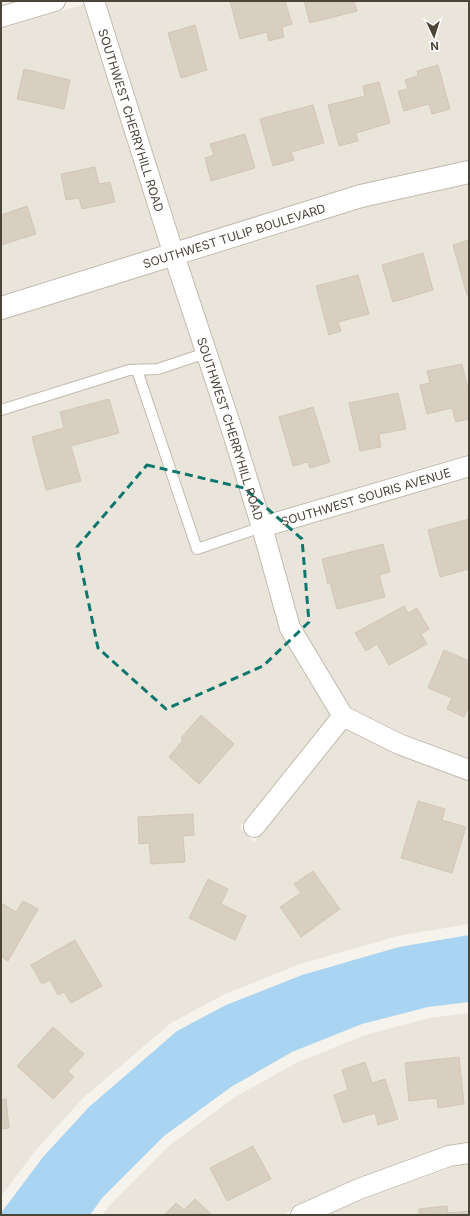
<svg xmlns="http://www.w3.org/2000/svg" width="470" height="1216" viewBox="0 0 470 1216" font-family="Inter,sans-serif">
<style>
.residential{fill:#eae5da}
.water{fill:#a9d4f2}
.building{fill:#d8cfc1;stroke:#d3c7b4}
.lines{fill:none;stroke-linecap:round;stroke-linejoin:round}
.service-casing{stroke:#c2bbae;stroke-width:12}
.minor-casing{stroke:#c2bbae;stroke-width:22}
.tertiary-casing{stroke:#c2bbae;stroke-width:24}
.service{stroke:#fff;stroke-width:10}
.minor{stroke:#fff;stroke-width:20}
.tertiary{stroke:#fff;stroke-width:22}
.marked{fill:none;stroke:#0f766e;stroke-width:3;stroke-dasharray:8 5;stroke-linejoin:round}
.labels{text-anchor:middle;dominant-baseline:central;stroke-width:4;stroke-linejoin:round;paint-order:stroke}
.street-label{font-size:12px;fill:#4b4439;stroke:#fff}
</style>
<rect width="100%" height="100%" fill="#f6f3ec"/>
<!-- residential -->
<g class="residential">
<polygon points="105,1 469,1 469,160 359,185 180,242"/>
<polygon points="85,4 161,248 1,297 1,29"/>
<polygon points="469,183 469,454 268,514 187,263 364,207"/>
<polygon points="168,268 221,430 252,530 280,631 331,715 240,827 254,842 346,729 396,754 469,781 469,924 398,936 300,964 223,995 171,1023 83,1098 36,1150 1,1196 1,320"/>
<polygon points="469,477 469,759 403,733 350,707 298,623 274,535"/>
<polygon points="469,1013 469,1142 447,1146 355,1179 297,1205 284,1215 102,1215 109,1206 170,1145 235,1097 296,1063 365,1035 430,1018"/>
<polygon points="469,1164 469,1215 327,1215 362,1200 452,1167"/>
</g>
<!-- water -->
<polygon class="water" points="469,935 469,1002 428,1007 362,1024 292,1052 231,1087 164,1136 102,1198 90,1215 1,1215 1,1213 43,1157 89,1107 177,1031 226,1005 302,975 399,947"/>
<!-- building -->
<g class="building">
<polygon points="230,1 285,1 292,24 282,27 284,37 269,41 267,32 240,39"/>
<polygon points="304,1 354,1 357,11 310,23"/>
<polygon points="195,25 207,70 181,78 168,33"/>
<polygon points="438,65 450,109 432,114 429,104 404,111 398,91 408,89 405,80 418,76 417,71"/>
<polygon points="24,69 70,80 64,109 17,99"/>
<polygon points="379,82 390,123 356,133 358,141 339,146 328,105 365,96 363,86"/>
<polygon points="313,105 324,143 291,152 294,160 273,166 260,119"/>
<polygon points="245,134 255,168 211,181 205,158 214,155 210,144"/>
<polygon points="95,167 99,184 110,182 115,202 82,209 79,198 66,200 61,174"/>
<polygon points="27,206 36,234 1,245 1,215"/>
<polygon points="469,240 469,295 467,295 453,245"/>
<polygon points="423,253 433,290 393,302 382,265"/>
<polygon points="358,275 369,314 338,322 341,331 329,335 316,286"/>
<polygon points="462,364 469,394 469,419 456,422 452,408 427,414 420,385 430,383 427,371"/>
<polygon points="398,393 406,429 379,434 381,447 360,451 349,403"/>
<polygon points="109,399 119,433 71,446 81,481 46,490 32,437 64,428 60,412"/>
<polygon points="313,407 330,462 310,468 308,462 293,466 279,417"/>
<polygon points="469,519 469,569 440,577 428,530"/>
<polygon points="383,544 390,572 379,575 385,597 337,609 330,583 328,584 322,559"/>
<polygon points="404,606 408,613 417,608 429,629 421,634 427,644 389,665 377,644 366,651 355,633"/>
<polygon points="444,650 469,661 469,705 464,717 447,709 452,698 428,688"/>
<polygon points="201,715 234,744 199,784 169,757 183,740 181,738"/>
<polygon points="418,801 445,809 442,820 466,827 452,873 401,858"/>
<polygon points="193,814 194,835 183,836 185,862 151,864 149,843 139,844 138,817"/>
<polygon points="313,871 340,909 301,937 280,907 301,893 294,884"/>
<polygon points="208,879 228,889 221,904 246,916 235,940 189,918"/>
<polygon points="23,901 38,909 8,961 1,957 1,903 16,912"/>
<polygon points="75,940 102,986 71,1003 64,992 58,995 50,980 42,984 31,965"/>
<polygon points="53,1027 84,1054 68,1071 74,1077 53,1099 17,1066"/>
<polygon points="459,1057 464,1104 438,1108 437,1098 409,1101 405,1063"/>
<polygon points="365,1062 372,1083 385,1079 398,1119 378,1125 375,1113 343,1123 334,1095 348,1090 342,1070"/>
<polygon points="6,1099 9,1128 1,1129 1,1100"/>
<polygon points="253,1146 271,1179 227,1201 210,1168"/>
<polygon points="195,1199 212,1215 164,1215 176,1203 184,1210"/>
<polygon points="447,1206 448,1213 469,1211 469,1215 419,1215 419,1209"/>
</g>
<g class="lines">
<!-- service casing -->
<g class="service-casing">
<g id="service">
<polyline points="137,370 197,549 262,527"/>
<polyline points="1,410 129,370 158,369 206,353"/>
</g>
</g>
<!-- minor casing -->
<g class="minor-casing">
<g id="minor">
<path id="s1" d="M94 1 174 255 231 427 262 527 290 628 343 716 399 744 469 770"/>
<polyline points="1,17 55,1"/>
<path id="s2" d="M262 527 469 466"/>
<polyline points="254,827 343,716"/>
<polyline points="301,1215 359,1189 449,1156 469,1153"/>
</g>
</g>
<!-- tertiary casing -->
<g class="tertiary-casing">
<g id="tertiary">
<path id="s3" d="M1 308 361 196 469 172"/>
</g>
</g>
<!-- service -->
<use href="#service" class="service"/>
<!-- minor -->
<use href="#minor" class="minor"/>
<!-- tertiary -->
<use href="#tertiary" class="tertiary"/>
</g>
<!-- marked area -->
<path class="marked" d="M147 465 244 488 302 539 309 622 263 666 166 709 98 648 77 547Z"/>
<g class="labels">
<!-- street labels -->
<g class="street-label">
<text stroke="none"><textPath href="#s1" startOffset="125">SOUTHWEST CHERRYHILL ROAD</textPath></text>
<text stroke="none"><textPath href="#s3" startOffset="244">SOUTHWEST TULIP BOULEVARD</textPath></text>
<text stroke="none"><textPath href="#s1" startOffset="449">SOUTHWEST CHERRYHILL ROAD</textPath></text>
<text stroke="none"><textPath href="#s2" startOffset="108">SOUTHWEST SOURIS AVENUE</textPath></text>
</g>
</g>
<!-- border -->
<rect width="470" height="1216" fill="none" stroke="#4b4439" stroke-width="4"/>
<!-- north arrow -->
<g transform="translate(434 36) rotate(176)" stroke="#ffffff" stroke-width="3" paint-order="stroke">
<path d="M0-3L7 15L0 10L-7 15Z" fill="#4b4439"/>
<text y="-6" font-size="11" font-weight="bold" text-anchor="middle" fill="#4b4439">N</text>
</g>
</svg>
